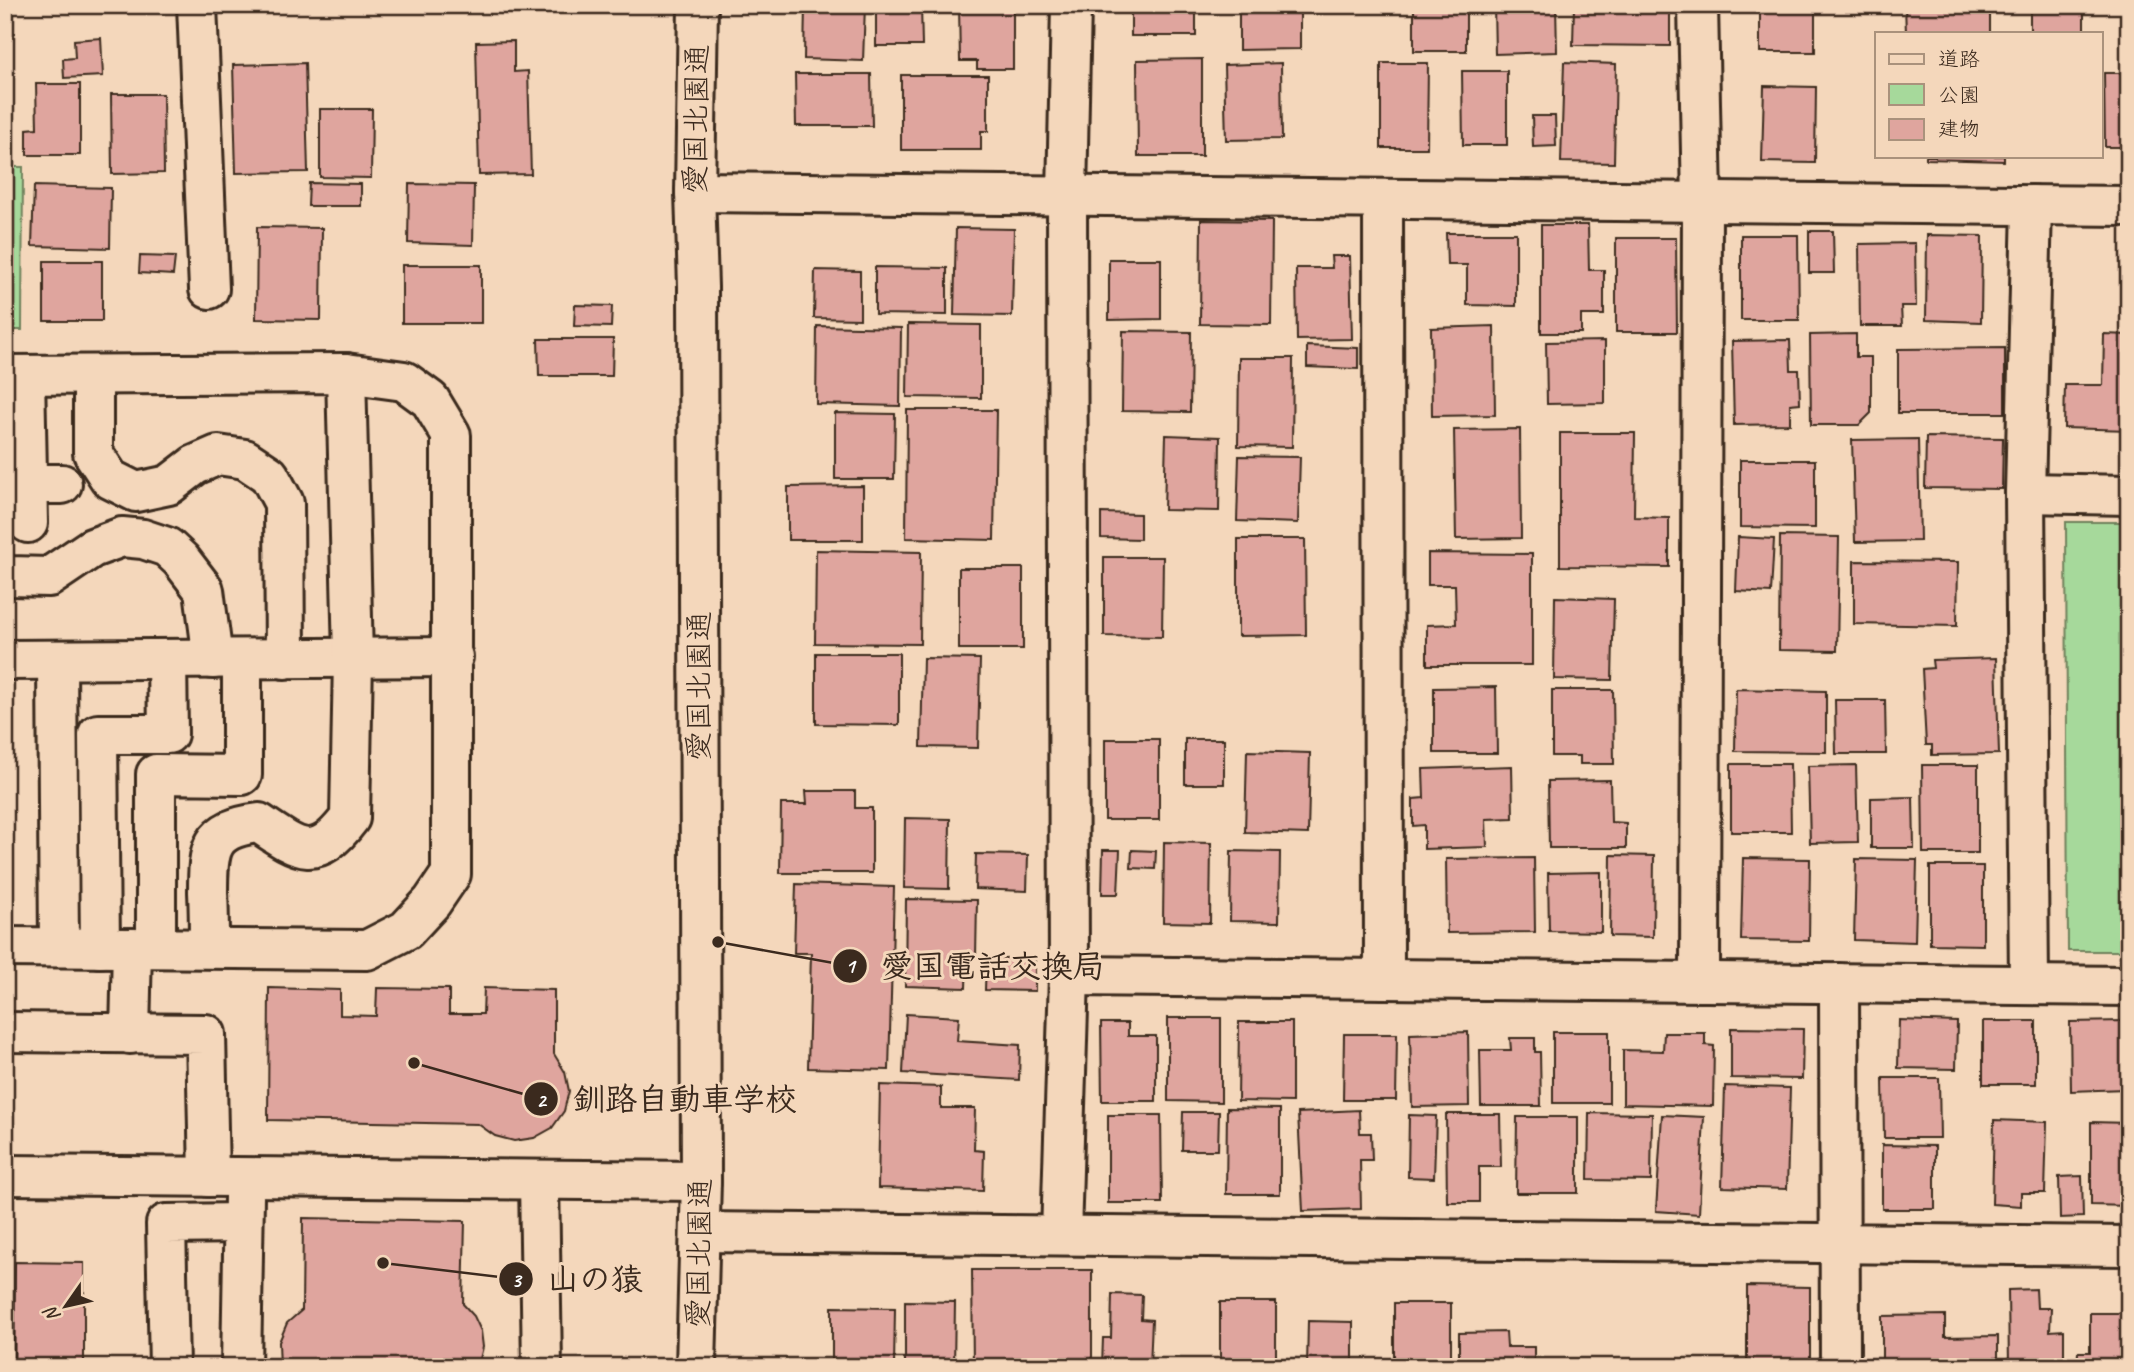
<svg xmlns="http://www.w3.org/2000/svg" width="2134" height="1372" viewBox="0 0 2134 1372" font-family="Caveat,'Klee One',sans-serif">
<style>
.green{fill:#a6d99b;stroke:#70825c;stroke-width:2}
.building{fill:#dfa59e;stroke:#3b2a1e;stroke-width:2}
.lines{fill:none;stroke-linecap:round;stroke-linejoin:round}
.minor-casing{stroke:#3b2a1e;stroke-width:44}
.minor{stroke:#f4d7bb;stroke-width:38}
.labels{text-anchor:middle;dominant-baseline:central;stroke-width:6;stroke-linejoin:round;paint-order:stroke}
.street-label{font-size:30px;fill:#3b2a1e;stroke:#f4d7bb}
.leader{fill:none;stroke:#3b2a1e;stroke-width:2.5}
.callout-dot{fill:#3b2a1e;stroke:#f4d7bb;stroke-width:2.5}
.mark-label{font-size:21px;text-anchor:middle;font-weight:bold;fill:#fff}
.callout-label{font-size:32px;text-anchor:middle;font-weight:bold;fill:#3b2a1e;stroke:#f4d7bb;stroke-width:6;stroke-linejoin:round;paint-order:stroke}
</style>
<rect width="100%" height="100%" fill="#f4d7bb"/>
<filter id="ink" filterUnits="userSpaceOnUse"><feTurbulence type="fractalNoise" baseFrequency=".0143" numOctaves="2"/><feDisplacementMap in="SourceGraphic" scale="14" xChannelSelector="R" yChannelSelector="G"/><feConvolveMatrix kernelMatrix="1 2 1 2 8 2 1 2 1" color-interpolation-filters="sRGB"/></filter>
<g filter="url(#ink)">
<!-- green -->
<g class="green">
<polygon points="5,167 23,167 22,330 5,330"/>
<polygon points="2066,522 2129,522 2129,951 2068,951"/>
</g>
<!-- building -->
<g class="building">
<polygon points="805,5 865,5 863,61 804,59"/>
<polygon points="876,5 921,5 922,46 876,46"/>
<polygon points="959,5 1013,5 1013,69 977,69 977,61 960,61"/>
<rect x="1131" y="5" width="65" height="31"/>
<polygon points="1239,5 1300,5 1300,49 1239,50"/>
<rect x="1414" y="5" width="52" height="46"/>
<polygon points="1494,5 1556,5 1557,52 1495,54"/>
<polygon points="1574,5 1670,5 1670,46 1573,45"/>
<rect x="1760" y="5" width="55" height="47"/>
<polygon points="1905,5 1990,5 1990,33 1906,33"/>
<rect x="2030" y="5" width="54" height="28"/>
<rect x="2125" y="5" width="4" height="49"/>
<polygon points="101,38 103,76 64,78 63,59 75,58 74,40"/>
<polygon points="514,41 514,72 528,71 531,174 479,175 476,42"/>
<polygon points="1202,59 1202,156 1138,156 1137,60"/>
<polygon points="1564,62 1616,64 1614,163 1561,162"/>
<polygon points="305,63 308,172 236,173 233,65"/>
<polygon points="1281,63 1282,139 1226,140 1224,65"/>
<polygon points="1381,63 1428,63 1427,148 1381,148"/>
<polygon points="5,67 8,67 6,156 5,156"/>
<polygon points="1462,71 1507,71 1507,145 1463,145"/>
<polygon points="2104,73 2129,73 2129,147 2105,147"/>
<polygon points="795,74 871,74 872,126 796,126"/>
<polygon points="901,75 988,75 988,131 981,131 981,150 901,150"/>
<polygon points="36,84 80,84 80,155 27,155 27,129 37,128"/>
<polygon points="1764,86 1816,87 1815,163 1762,162"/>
<polygon points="111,94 163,94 164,173 112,174"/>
<polygon points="320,109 372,109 371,178 320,177"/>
<polygon points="1532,116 1555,116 1556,146 1533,147"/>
<polygon points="1926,156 2004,156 2004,161 1926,159"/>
<polygon points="309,183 361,184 361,206 308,206"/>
<polygon points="409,184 474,185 473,245 408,243"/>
<polygon points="34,186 111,188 110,248 32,246"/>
<polygon points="1201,220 1272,221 1271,325 1200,324"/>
<polygon points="1541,225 1588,225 1589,270 1604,270 1604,315 1581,315 1581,333 1541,333"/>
<polygon points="257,227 322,228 321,320 256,319"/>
<polygon points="956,228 1014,229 1012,316 954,315"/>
<polygon points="1809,231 1833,231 1834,273 1809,273"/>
<polygon points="1446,233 1516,233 1516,306 1467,305 1467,265 1447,265"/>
<polygon points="1741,235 1798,235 1799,320 1741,320"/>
<polygon points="1927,235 1982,236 1981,322 1926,320"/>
<polygon points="1616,238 1676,238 1677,332 1616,332"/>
<polygon points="1915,243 1916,306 1901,306 1902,326 1860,326 1859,244"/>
<polygon points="140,256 175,257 173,275 139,273"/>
<polygon points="1331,256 1350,256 1352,339 1297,340 1296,268 1332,268"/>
<polygon points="1109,259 1161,259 1161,319 1109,320"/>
<rect x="44" y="261" width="58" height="60"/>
<rect x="402" y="265" width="79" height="58"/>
<polygon points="875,267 947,268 947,315 875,314"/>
<polygon points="815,270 860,271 860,319 814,318"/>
<polygon points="575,305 612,306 611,327 574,326"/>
<polygon points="908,324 981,325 981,398 907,397"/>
<polygon points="817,326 901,328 900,406 816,404"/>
<polygon points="1494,326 1495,415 1432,416 1431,328"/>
<polygon points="1123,331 1191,332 1190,412 1122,411"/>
<polygon points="1856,334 1856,357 1871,357 1871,413 1859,425 1811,425 1810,335"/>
<polygon points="2104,334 2129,335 2129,430 2064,428 2065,385 2103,385"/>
<polygon points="538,339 613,339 612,376 539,376"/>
<polygon points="1790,340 1791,370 1799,370 1800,403 1790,404 1790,424 1734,425 1732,341"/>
<polygon points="1605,341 1605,403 1547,404 1546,342"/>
<polygon points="1307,346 1358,348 1358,369 1307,367"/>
<polygon points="2005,348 2005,413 1898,413 1898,349"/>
<polygon points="1239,358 1293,358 1292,447 1238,446"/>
<polygon points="907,410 996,410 994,540 906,538"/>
<polygon points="835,413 895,414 894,479 835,479"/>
<polygon points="1520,429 1521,538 1456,539 1454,430"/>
<polygon points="1560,433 1635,433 1634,517 1669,518 1669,567 1560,566"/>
<polygon points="1166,435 1220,437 1219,511 1164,510"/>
<polygon points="1926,437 2003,438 2002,489 1925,488"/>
<polygon points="1918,439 1920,541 1855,542 1852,440"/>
<polygon points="1239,456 1300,457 1298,523 1237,521"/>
<polygon points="1740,460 1815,460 1815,528 1740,527"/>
<polygon points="863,486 863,540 788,540 788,487"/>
<polygon points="1101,513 1140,514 1140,539 1101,538"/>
<polygon points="1780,536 1839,537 1837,651 1779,650"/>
<polygon points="1738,537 1774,539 1771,593 1736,591"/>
<polygon points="1238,539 1305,539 1306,635 1238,636"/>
<polygon points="816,550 921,552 920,644 815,643"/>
<polygon points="1428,553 1532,554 1532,665 1427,665 1427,625 1456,624 1455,585 1428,585"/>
<polygon points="1104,557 1163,557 1162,637 1104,636"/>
<polygon points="1854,561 1958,562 1957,626 1854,624"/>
<rect x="959" y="568" width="64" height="81"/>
<polygon points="1555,597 1614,599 1612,680 1554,679"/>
<polygon points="816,653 899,653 899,725 816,724"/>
<polygon points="923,658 980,659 978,748 921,747"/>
<polygon points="1996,658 1999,754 1932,755 1932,745 1926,745 1922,669 1933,668 1932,660"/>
<polygon points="1496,687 1497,753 1434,753 1434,688"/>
<polygon points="1736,689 1826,691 1826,752 1735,751"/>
<polygon points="1552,690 1613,690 1614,764 1580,764 1580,756 1552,756"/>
<polygon points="1835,700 1885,700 1886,754 1836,754"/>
<rect x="1105" y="739" width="54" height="81"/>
<rect x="1185" y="739" width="39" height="45"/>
<polygon points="1247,751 1310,753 1308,834 1245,832"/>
<polygon points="1731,764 1790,764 1791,832 1731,832"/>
<polygon points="1856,765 1858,842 1810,843 1808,766"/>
<polygon points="1922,765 1978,765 1978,853 1923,853"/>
<polygon points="1512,766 1513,818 1486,819 1487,847 1424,849 1424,825 1413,826 1413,799 1424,798 1423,769"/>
<polygon points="1610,780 1611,822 1626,823 1626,848 1549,848 1548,781"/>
<polygon points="806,791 855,791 855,808 872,808 872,873 780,873 781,804 807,804"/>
<polygon points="1913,797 1914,848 1871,848 1871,798"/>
<polygon points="905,818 950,819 949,889 904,888"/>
<polygon points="1164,842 1211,843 1210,923 1163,922"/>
<polygon points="1103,850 1120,850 1118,894 1102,894"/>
<polygon points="1132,850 1156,851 1155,869 1131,868"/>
<polygon points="1231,851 1280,852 1279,922 1230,921"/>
<polygon points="976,854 1028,855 1027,891 975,889"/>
<polygon points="1611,855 1654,856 1653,937 1610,936"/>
<polygon points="1534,858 1535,932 1447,933 1446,859"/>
<polygon points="1743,858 1810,859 1809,941 1741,940"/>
<polygon points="1856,859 1917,860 1915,942 1854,940"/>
<polygon points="1930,866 1983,866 1983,945 1930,944"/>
<polygon points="1601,872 1601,932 1549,931 1548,873"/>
<polygon points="796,884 894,887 889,1070 808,1068 811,953 794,953"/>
<polygon points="906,899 977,900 976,957 967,957 966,988 905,986"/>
<polygon points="986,958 1035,958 1035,991 985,990"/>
<polygon points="269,988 340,990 340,1015 376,1016 377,988 449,989 449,1014 483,1014 484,988 554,990 554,1054 565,1072 569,1091 564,1111 552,1128 534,1138 514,1141 495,1136 478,1124 268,1120"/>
<polygon points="906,1014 959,1017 957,1041 1020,1045 1019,1080 903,1073"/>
<polygon points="1168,1018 1221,1018 1221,1102 1168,1101"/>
<polygon points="1899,1020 1957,1022 1956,1069 1898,1068"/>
<rect x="1983" y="1021" width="53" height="63"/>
<polygon points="2124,1021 2125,1089 2071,1091 2070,1022"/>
<polygon points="1239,1022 1292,1022 1292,1102 1238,1101"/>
<polygon points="1101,1023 1128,1023 1128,1036 1156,1036 1156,1101 1102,1101"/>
<polygon points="1731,1028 1803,1029 1802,1079 1731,1078"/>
<polygon points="1468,1032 1469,1106 1412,1107 1410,1034"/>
<rect x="1553" y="1032" width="56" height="71"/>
<polygon points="1664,1033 1705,1033 1705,1045 1714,1046 1713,1106 1623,1104 1623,1050 1663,1051"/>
<polygon points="1344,1034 1397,1034 1396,1100 1343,1100"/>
<polygon points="1510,1038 1535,1038 1535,1052 1540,1052 1541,1106 1481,1106 1480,1050 1511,1050"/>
<polygon points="1883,1078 1939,1078 1940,1138 1884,1138"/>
<polygon points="880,1085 941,1087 941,1108 975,1108 974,1150 984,1151 983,1191 878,1188"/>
<polygon points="1725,1086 1790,1088 1787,1189 1722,1187"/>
<polygon points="1227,1108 1280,1109 1280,1194 1226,1194"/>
<polygon points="1359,1110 1360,1133 1371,1133 1372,1160 1360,1160 1361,1209 1303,1211 1298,1113"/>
<polygon points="1183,1112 1219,1112 1218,1150 1182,1150"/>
<polygon points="1589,1113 1652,1114 1651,1181 1588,1180"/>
<polygon points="1446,1114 1500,1114 1501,1167 1479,1167 1479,1202 1447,1202"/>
<polygon points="1108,1115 1161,1115 1162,1203 1108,1203"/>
<polygon points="1409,1115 1436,1116 1434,1178 1408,1177"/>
<polygon points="1662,1115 1704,1117 1699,1214 1656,1211"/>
<polygon points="1517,1117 1578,1117 1578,1193 1516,1193"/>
<polygon points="1994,1120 2047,1122 2045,1193 2021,1193 2021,1206 1992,1204"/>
<polygon points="2091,1122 2129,1123 2129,1206 2091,1205"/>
<polygon points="1882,1145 1935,1146 1935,1209 1882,1209"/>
<polygon points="2082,1176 2083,1217 2060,1218 2059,1177"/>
<polygon points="303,1218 465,1221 463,1304 474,1316 481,1331 483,1347 478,1367 280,1367 279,1342 287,1323 302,1310"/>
<polygon points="15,1262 84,1263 84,1367 14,1367"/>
<polygon points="972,1270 1092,1270 1092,1367 973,1367"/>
<polygon points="1747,1286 1810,1287 1810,1367 1747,1367"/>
<polygon points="2036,1289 2037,1308 2051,1308 2050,1331 2064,1330 2064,1367 2009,1367 2008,1290"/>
<polygon points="1112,1294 1142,1295 1141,1319 1152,1320 1150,1367 1102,1367 1103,1338 1111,1338"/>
<polygon points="905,1301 955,1302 954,1367 905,1367"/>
<rect x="1220" y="1302" width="56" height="65"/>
<rect x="1394" y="1303" width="57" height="64"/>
<polygon points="832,1307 895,1308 894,1367 832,1367"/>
<polygon points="2090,1313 2129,1313 2129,1367 2077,1367 2078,1352 2090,1352"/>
<polygon points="1945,1315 1945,1337 1998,1336 1998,1367 1882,1367 1882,1316"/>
<polygon points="1308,1321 1353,1322 1353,1367 1307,1367"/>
<polygon points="1506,1332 1507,1347 1534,1347 1534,1367 1459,1367 1459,1333"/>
</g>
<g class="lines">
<!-- minor casing -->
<g class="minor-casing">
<g id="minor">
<polyline points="197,5 209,289"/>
<polyline points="1698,5 1702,202 1700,982"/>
<polyline points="695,192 2129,206"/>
<polyline points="1383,199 1384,979"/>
<polyline points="5,375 346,373 404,381 430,400 451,435 451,874 432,902 406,930 367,950 5,947"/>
<polyline points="25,375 28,523"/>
<polyline points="93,375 93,453 110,479 136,492 169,485 195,465 218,455 245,459 269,475 284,503 285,659"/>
<polyline points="28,484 62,484"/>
<polyline points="2025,493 2129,495"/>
<polyline points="5,574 10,576 49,577 92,548 122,537 143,539 167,547 181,560 204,590 213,659"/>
<polyline points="5,660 453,657"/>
<polyline points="57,660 59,947"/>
<polyline points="100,948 98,734 168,734 167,660"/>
<polyline points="156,948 156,774 242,775 242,659"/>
<path d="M209 948C209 930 209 911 208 892 208 849 209 829 259 823 300 851 316 863 350 818L353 658 346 373"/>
<polyline points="1069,976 2129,986"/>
<polyline points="1839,983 1840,1367"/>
<polyline points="2029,985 2025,493 2032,205"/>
<polyline points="5,1032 206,1034 209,1177"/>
<polyline points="130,1034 132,948"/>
<polyline points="5,1175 701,1181"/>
<polyline points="539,1180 542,1367"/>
<polyline points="700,1232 2129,1246"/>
<polyline points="1061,1235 1069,976 1067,195 1071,5"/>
<polyline points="169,1367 166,1224 243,1223"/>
<polyline points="241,1367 244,1197"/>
<polyline points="696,1367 701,1181 698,287 695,192 698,5"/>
</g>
</g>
<!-- minor -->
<use href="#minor" class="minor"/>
</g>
</g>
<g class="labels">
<!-- street labels -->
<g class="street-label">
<text transform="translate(696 119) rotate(-89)">愛国北園通</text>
<text transform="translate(699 686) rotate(-90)">愛国北園通</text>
<text transform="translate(699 1253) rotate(-89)">愛国北園通</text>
</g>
</g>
<!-- callouts -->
<path class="leader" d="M718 942L850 966M414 1063L541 1099M383 1263L516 1279"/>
<g class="callout-dot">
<circle cx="718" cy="942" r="7"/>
<circle cx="414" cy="1063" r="7"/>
<circle cx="383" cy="1263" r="7"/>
<circle cx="850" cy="966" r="18"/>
<circle cx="541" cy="1099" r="18"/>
<circle cx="516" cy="1279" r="18"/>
</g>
<g class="mark-label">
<text x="850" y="973">1</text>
<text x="541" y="1107">2</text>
<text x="516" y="1287">3</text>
</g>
<g class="callout-label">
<text x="993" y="977">愛国電話交換局</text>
<text x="685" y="1110">釧路自動車学校</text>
<text x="595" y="1290">山の猿</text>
</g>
<!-- margin -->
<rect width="2134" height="1372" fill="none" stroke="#f4d7bb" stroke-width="28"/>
<rect x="14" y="14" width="2106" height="1344" fill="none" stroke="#3b2a1e" stroke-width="2.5" filter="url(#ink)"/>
<!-- legend -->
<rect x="1875" y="32" width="228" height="126" fill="#f4d7bb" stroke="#aa927c" stroke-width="2"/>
<rect x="1889" y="54" width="35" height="10" fill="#f4d7bb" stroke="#aa927c" stroke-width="2"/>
<text x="1938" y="66" font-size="21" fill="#3b2a1e">道路</text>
<rect x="1889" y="84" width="35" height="21" fill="#a6d99b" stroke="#aa927c" stroke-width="2"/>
<text x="1938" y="102" font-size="21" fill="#3b2a1e">公園</text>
<rect x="1889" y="119" width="35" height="21" fill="#dfa59e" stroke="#aa927c" stroke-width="2"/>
<text x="1938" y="136" font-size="21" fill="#3b2a1e">建物</text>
<!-- north arrow -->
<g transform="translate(66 1306) rotate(236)" stroke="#f4d7bb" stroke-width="5" paint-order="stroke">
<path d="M0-5L12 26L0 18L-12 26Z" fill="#3b2a1e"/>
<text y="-10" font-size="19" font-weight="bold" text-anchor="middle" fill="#3b2a1e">N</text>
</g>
</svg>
